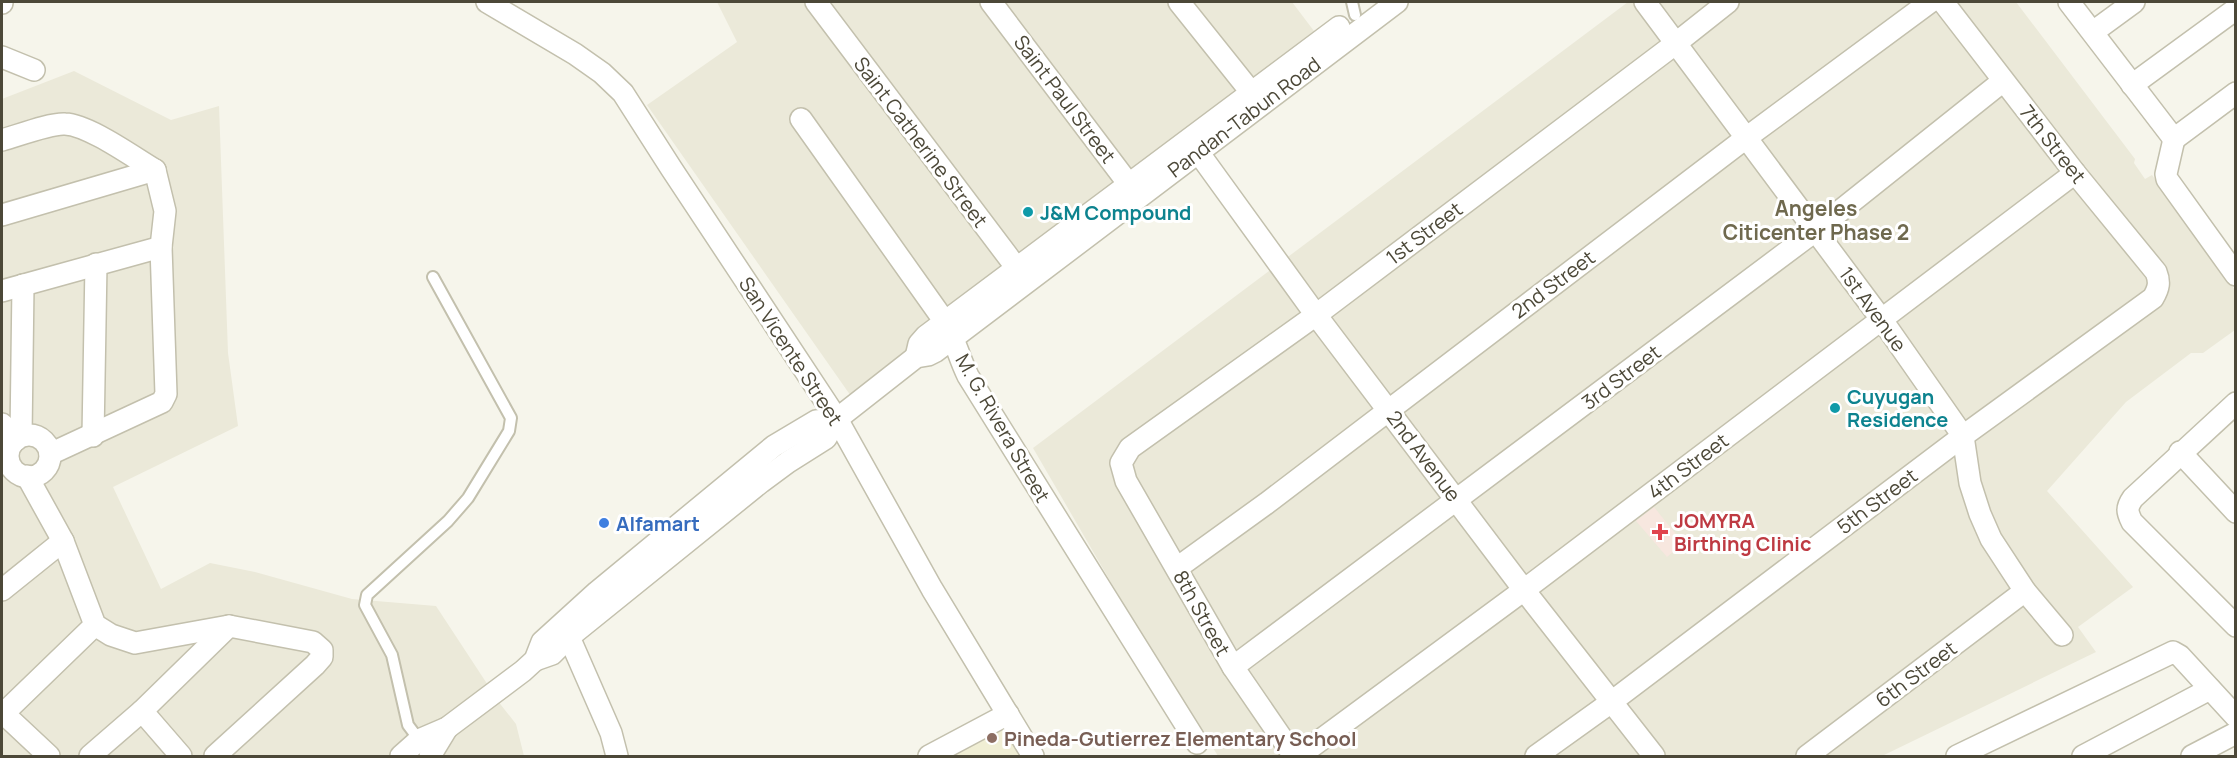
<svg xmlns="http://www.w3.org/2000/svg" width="2237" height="758" viewBox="0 0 2237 758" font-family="Manrope,sans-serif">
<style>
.residential{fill:#ebe9d9}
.education{fill:#f0eed4}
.medical{fill:#f7e7df}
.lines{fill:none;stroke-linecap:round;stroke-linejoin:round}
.lane-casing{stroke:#c3c0ad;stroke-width:14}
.street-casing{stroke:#c3c0ad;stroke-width:24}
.lane{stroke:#fff;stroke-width:10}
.street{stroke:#fff;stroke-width:21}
.culture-dot{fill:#0f9aa8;stroke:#fff;stroke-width:2}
.shop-dot{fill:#3f7fe0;stroke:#fff;stroke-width:2}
.health-dot{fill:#e0444e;stroke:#fff;stroke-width:2}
.education-dot{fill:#8d6e63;stroke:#fff;stroke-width:2}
.labels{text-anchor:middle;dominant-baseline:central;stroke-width:6;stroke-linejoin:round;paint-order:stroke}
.street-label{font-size:20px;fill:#4c4838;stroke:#fff}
.culture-label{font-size:20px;font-weight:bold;fill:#0d838f;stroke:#fff;text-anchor:start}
.health-label{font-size:20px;font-weight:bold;fill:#be3a42;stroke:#fff;text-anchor:start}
.shop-label{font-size:20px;font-weight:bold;fill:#366cbe;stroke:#fff;text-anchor:start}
.education-label{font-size:20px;font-weight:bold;fill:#785e54;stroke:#fff;text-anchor:start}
.neighbourhood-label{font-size:21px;font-weight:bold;fill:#6f694e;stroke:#fff}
</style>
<rect width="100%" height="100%" fill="#f6f5eb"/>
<!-- residential -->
<g class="residential">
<polygon points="717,2 1292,2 1314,31 853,399 647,105 737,42"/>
<polygon points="1628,2 2016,2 2135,159 2134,163 2145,179 2152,175 2235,290 2235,330 2203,353 2191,353 2126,402 2047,491 2133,587 2078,627 2096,652 1882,756 1218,756 1134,622 1033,448"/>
<polygon points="74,71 171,120 219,106 228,353 238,426 113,487 161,589 210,563 255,572 352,599 436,606 501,705 516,724 524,756 2,756 2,99"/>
</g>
<!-- education -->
<polygon class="education" points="1003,719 1025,756 937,756"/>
<!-- medical -->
<polygon class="medical" points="1654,507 1683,543 1667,557 1636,521"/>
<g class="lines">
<!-- lane casing -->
<g class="lane-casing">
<g id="lane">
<polyline points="1352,2 1355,15"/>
<polyline points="420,741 408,725 392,655 365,605 367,595 448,521 468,498 509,431 511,418 433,277"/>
</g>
</g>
<!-- street casing -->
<g class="street-casing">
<g id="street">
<polyline points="487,2 575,54 602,73 623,93 671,168 837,419 932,589 1033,756"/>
<polyline points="816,2 1025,279"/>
<polyline points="991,2 1137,195"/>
<polyline points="1179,2 1259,102"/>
<polyline points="1645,2 1882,320 1963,436 1970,483 1980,514 1991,539 2025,591 2062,635"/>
<polyline points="2069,2 2174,139"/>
<polyline points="2,3 2,2"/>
<polyline points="2093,32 2134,2"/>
<polyline points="2,57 34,70"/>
<polyline points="2132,85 2236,9"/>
<path d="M801 119 945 322C955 339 959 358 968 376L1197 743"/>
<polyline points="2174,139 2166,174 2167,179 2236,275"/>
<polyline points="2174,139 2236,93"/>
<path d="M2 140C17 136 50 123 65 124 89 125 133 157 155 170L165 211 161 247 166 394 162 402 50 454"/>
<polyline points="1198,152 1316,315 1524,590 1654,756"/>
<polyline points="2,215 155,170"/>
<polyline points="2,291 161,247"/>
<polyline points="916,357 919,344 926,336 1339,27"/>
<path d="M2236 403 2133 498C2126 508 2127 512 2132 522L2236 626"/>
<polyline points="2,424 16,440"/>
<circle cx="29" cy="456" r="21"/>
<polyline points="21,436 23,285"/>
<polyline points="93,436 96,264"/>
<polyline points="2180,452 2236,512"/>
<polyline points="27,476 63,541 95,625 111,635 135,643 229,626 313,642 322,650 322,657 315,665 215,756"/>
<polyline points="1177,568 1267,503 1746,138 1930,2"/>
<polyline points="2,590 63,541"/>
<polyline points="562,629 569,637 611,733 617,756"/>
<polyline points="535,660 552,654 569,637 761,482 788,462 826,438 837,419 916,357 928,355 936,351 1397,2"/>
<polyline points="1233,667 1815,231 2003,81"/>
<polyline points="142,711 181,756"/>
<polyline points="3,713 49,756"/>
<polyline points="2,715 95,625"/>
<polyline points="90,756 142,711 229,626"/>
<polyline points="401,756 419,740 447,728 523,671 535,660 542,642 597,592 774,446 816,421 837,419"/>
<polyline points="430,756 447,728"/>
<polyline points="929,756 1008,714"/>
<polyline points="1294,756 1233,667 1126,481 1121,463 1130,448 1316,315 1675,44 1728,2"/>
<polyline points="1299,756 1524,590 2075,173"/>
<path d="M1536 756 1610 703 1963 436 2153 298C2159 288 2160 282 2156 272L2075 173 1943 2"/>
<polyline points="1807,756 2025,591"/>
<polyline points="1957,756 2173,652 2180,656 2236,717"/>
<polyline points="2083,756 2210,689"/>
<polyline points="2192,756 2236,733"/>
</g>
</g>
<!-- lane -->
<use href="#lane" class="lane"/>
<!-- street -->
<use href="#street" class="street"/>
</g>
<!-- markers -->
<g class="culture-dot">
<circle cx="1028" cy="212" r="6"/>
<circle cx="1835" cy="408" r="6"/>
</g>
<circle class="shop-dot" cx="604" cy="523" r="6"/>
<path class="health-dot" d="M1657 523h6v6h6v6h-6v6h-6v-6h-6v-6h6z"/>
<circle class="education-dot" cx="992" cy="738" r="6"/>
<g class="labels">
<!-- street labels -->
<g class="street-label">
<text transform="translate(1065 99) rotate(53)">Saint Paul Street</text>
<text transform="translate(1244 117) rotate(-37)">Pandan-Tabun Road</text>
<text transform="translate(921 142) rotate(53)">Saint Catherine Street</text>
<text transform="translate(2053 144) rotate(52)">7th Street</text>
<text transform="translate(1424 233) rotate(-37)">1st Street</text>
<text transform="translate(1553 284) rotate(-37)">2nd Street</text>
<text transform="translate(1873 309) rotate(54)">1st Avenue</text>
<text transform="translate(791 351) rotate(57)">San Vicente Street</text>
<text transform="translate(1621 377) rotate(-37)">3rd Street</text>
<text transform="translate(1003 428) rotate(60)">M. G. Rivera Street</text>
<text transform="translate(1424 456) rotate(53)">2nd Avenue</text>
<text transform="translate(1688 466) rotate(-37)">4th Street</text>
<text transform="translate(1877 501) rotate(-37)">5th Street</text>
<text transform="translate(1202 613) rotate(61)">8th Street</text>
<text transform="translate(1916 674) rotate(-37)">6th Street</text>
</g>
<!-- culture labels -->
<g class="culture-label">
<text x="1040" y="212">J&amp;M Compound</text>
<text x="1847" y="396">Cuyugan<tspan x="1847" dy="23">Residence</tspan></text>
</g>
<!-- health labels -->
<g class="health-label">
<text x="1674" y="520">JOMYRA<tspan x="1674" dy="23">Birthing Clinic</tspan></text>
</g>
<!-- shop labels -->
<g class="shop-label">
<text x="616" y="523">Alfamart</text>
</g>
<!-- education labels -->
<g class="education-label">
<text x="1004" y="738">Pineda-Gutierrez Elementary School</text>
</g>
<!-- neighbourhood labels -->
<g class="neighbourhood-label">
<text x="1816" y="208">Angeles<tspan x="1816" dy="24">Citicenter Phase 2</tspan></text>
</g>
</g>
<!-- border -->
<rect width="2237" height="758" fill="none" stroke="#4c4838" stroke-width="6"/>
</svg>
